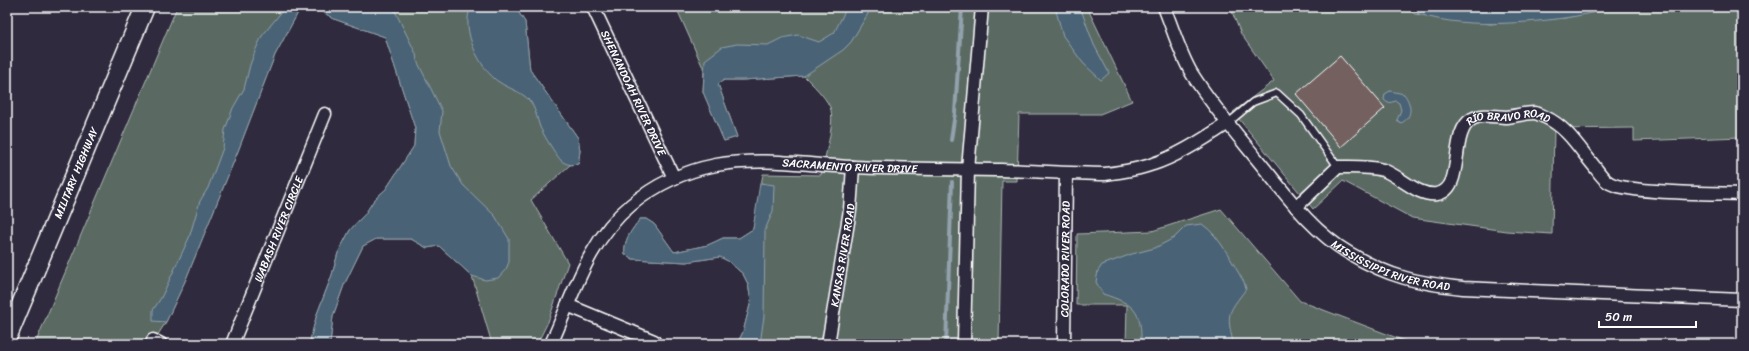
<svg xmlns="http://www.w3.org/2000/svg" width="1749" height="351" viewBox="0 0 1749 351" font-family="Sriracha,sans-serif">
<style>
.green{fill:#5a6b63;stroke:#acb5b1}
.water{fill:#4a6274;stroke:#92a1ac}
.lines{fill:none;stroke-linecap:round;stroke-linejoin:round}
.stream{stroke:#92a1ac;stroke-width:4}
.building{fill:#746161;stroke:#fff}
.service-casing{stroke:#fff;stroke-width:9}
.minor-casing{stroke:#fff;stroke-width:15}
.primary-casing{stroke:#fff;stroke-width:21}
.service{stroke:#2f2a3d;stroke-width:6}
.minor{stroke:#2f2a3d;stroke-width:12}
.primary{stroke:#2f2a3d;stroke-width:18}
.labels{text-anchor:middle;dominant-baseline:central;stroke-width:4;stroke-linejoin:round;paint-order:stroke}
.street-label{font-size:11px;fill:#fff;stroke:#2f2a3d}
</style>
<rect width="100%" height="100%" fill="#2f2a3d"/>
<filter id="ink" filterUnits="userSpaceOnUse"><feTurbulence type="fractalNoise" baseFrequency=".025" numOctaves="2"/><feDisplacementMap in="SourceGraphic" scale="8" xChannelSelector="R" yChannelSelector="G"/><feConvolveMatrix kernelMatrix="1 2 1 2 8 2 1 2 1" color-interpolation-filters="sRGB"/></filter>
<g filter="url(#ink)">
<!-- green -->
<g class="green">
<polygon points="177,7 301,7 275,55 238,151 186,279 166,322 152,344 35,344"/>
<polygon points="315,7 515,7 525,22 530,70 578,138 580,151 578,164 570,165 531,200 568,263 548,322 537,344 492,344 472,276 439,246 427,248 411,239 376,239 363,246 344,285 333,316 330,344 309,344 317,314 332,275 338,253 350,230 365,214 374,200 386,189 414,146 415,128 385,37 334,19"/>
<path d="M676 7H1087L1132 101 1100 114H1019L1017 181H1002L999 344H737L743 332 751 301 748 284 743 274 728 261 720 257 686 262 633 259 625 254C623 240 632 230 640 219H646L654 224 674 252 708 245 723 238H739L753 229 763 174 821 175C824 158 836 123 830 107 824 95 813 85 804 76L743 80H724L718 84 737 137 724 141 703 92 704 70Z"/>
<polygon points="1230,7 1404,7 1415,14 1490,24 1565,18 1615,7 1742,7 1742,137 1634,141 1634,128 1554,129 1552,234 1506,231 1412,218 1343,181 1313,209 1233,112 1274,81 1241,34"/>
<polygon points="1221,209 1300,301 1405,341 1420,344 1126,344 1127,305 1076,305 1077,234 1152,231"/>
</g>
<!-- water -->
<g class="water">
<polygon points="284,7 301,7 275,55 238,151 186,279 166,322 153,321 153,310 161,298 189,238 200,201 208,188 223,148 225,130 233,108 244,89 250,65 256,49 262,36 279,15"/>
<polygon points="315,7 393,7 416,54 417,61 442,111 440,131 451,166 463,185 495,216 509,239 509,262 506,269 498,278 485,280 472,276 439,246 427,248 411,239 376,239 363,246 344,285 333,316 330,344 309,344 317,314 332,275 338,253 350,230 365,214 374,200 386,189 414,146 415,128 385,37 334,19"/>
<path d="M471 7H515L525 22 530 70 578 138 580 151 578 164C572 165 568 165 563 162 558 159 543 134 540 127 537 119 535 107 530 101 521 91 509 89 499 82 480 70 460 29 471 7Z"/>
<polygon points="847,7 872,7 851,42 843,50 804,76 743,80 724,80 718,84 737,137 724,141 703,92 705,60 722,47 737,44 768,45 782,38 798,35 819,42 834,33"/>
<polygon points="1055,7 1080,7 1094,45 1109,73 1101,80 1083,63 1063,36"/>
<path d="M1404 7H1615C1598 11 1581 16 1564 18 1520 24 1443 30 1404 7Z"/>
<path d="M1390 91 1404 94C1411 103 1414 117 1401 123L1397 120 1401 110 1399 103 1396 101 1388 103 1384 100 1385 94Z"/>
<path d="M760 183 774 185 773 211 765 230 764 316 760 344H737L743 332 751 301 748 284 743 274 728 261 720 257 686 262 633 259 625 254C623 240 632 230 640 219H646L654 224 674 252 708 245 723 238H739L753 229Z"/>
<path d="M1202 224C1221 237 1232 263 1244 282L1246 289C1228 313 1226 313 1233 342L1235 344H1141C1142 310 1134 304 1103 294L1096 282 1098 271 1102 265 1132 254 1155 248 1174 238 1186 226Z"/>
</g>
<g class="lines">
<!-- stream -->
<g class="stream">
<polyline points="951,140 955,113 962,7"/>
<polyline points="946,344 952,182"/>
</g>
</g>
<!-- building -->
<polygon class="building" points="1340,56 1385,108 1341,147 1296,94"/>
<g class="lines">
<!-- service casing -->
<g class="service-casing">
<polyline id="service" points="1228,123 1253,102 1277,93 1301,115 1338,167"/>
</g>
<!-- minor casing -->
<g class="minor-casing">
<g id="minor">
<path id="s1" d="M593 7 674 178"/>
<path id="s2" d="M1164 7C1173 29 1180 54 1192 74 1211 104 1234 131 1256 158 1284 192 1311 231 1349 253 1389 277 1417 283 1463 288L1742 300"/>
<path id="s3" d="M1296 207 1338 167C1352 167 1368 166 1383 170 1400 176 1418 197 1437 194 1466 189 1448 133 1472 119 1483 113 1495 117 1507 117 1516 116 1525 113 1534 113 1538 113 1542 116 1545 117 1567 127 1579 148 1594 166 1598 171 1602 178 1608 182 1624 194 1717 193 1742 194"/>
<polyline points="567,305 654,341"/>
<polyline points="153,340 161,344"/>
<path id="s4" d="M232 344 325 114"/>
<path id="s5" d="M551 344C573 296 588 240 631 205 655 185 685 171 716 165 760 157 807 165 852 167 901 169 951 169 1001 170 1036 171 1070 174 1105 174 1121 172 1137 170 1153 164 1178 156 1206 138 1228 123"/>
<path id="s6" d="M828 344 850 210 853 167"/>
<polyline points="964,344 968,169 982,7"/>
<path id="s7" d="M1064 344 1066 174"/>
</g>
</g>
<!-- primary casing -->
<g class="primary-casing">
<g id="primary">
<path id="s8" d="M7 338 145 7"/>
</g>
</g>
<!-- service -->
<use href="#service" class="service"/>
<!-- minor -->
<use href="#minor" class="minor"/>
<!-- primary -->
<use href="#primary" class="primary"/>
</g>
</g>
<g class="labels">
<!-- street labels -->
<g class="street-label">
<text stroke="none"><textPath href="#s1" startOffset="95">SHENANDOAH RIVER DRIVE</textPath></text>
<text stroke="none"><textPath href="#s3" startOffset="288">RÍO BRAVO ROAD</textPath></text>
<text stroke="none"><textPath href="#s5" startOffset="391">SACRAMENTO RIVER DRIVE</textPath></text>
<text stroke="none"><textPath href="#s8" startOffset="179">MILITARY HIGHWAY</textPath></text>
<text stroke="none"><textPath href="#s4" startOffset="124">WABASH RIVER CIRCLE</textPath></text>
<text stroke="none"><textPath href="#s6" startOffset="90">KANSAS RIVER ROAD</textPath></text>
<text stroke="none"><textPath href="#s7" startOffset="85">COLORADO RIVER ROAD</textPath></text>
<text stroke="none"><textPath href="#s2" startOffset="356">MISSISSIPPI RIVER ROAD</textPath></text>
</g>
</g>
<!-- margin -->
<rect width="1749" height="351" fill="none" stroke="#2f2a3d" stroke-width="24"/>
<rect x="12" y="12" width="1725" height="327" fill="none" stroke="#fff" stroke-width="1.5" filter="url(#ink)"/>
<!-- scale -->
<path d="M1599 321v6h97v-6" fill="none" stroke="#ffffff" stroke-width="2"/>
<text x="1605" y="321" font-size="12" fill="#ffffff" stroke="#2f2a3d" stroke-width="3" paint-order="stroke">50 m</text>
</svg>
